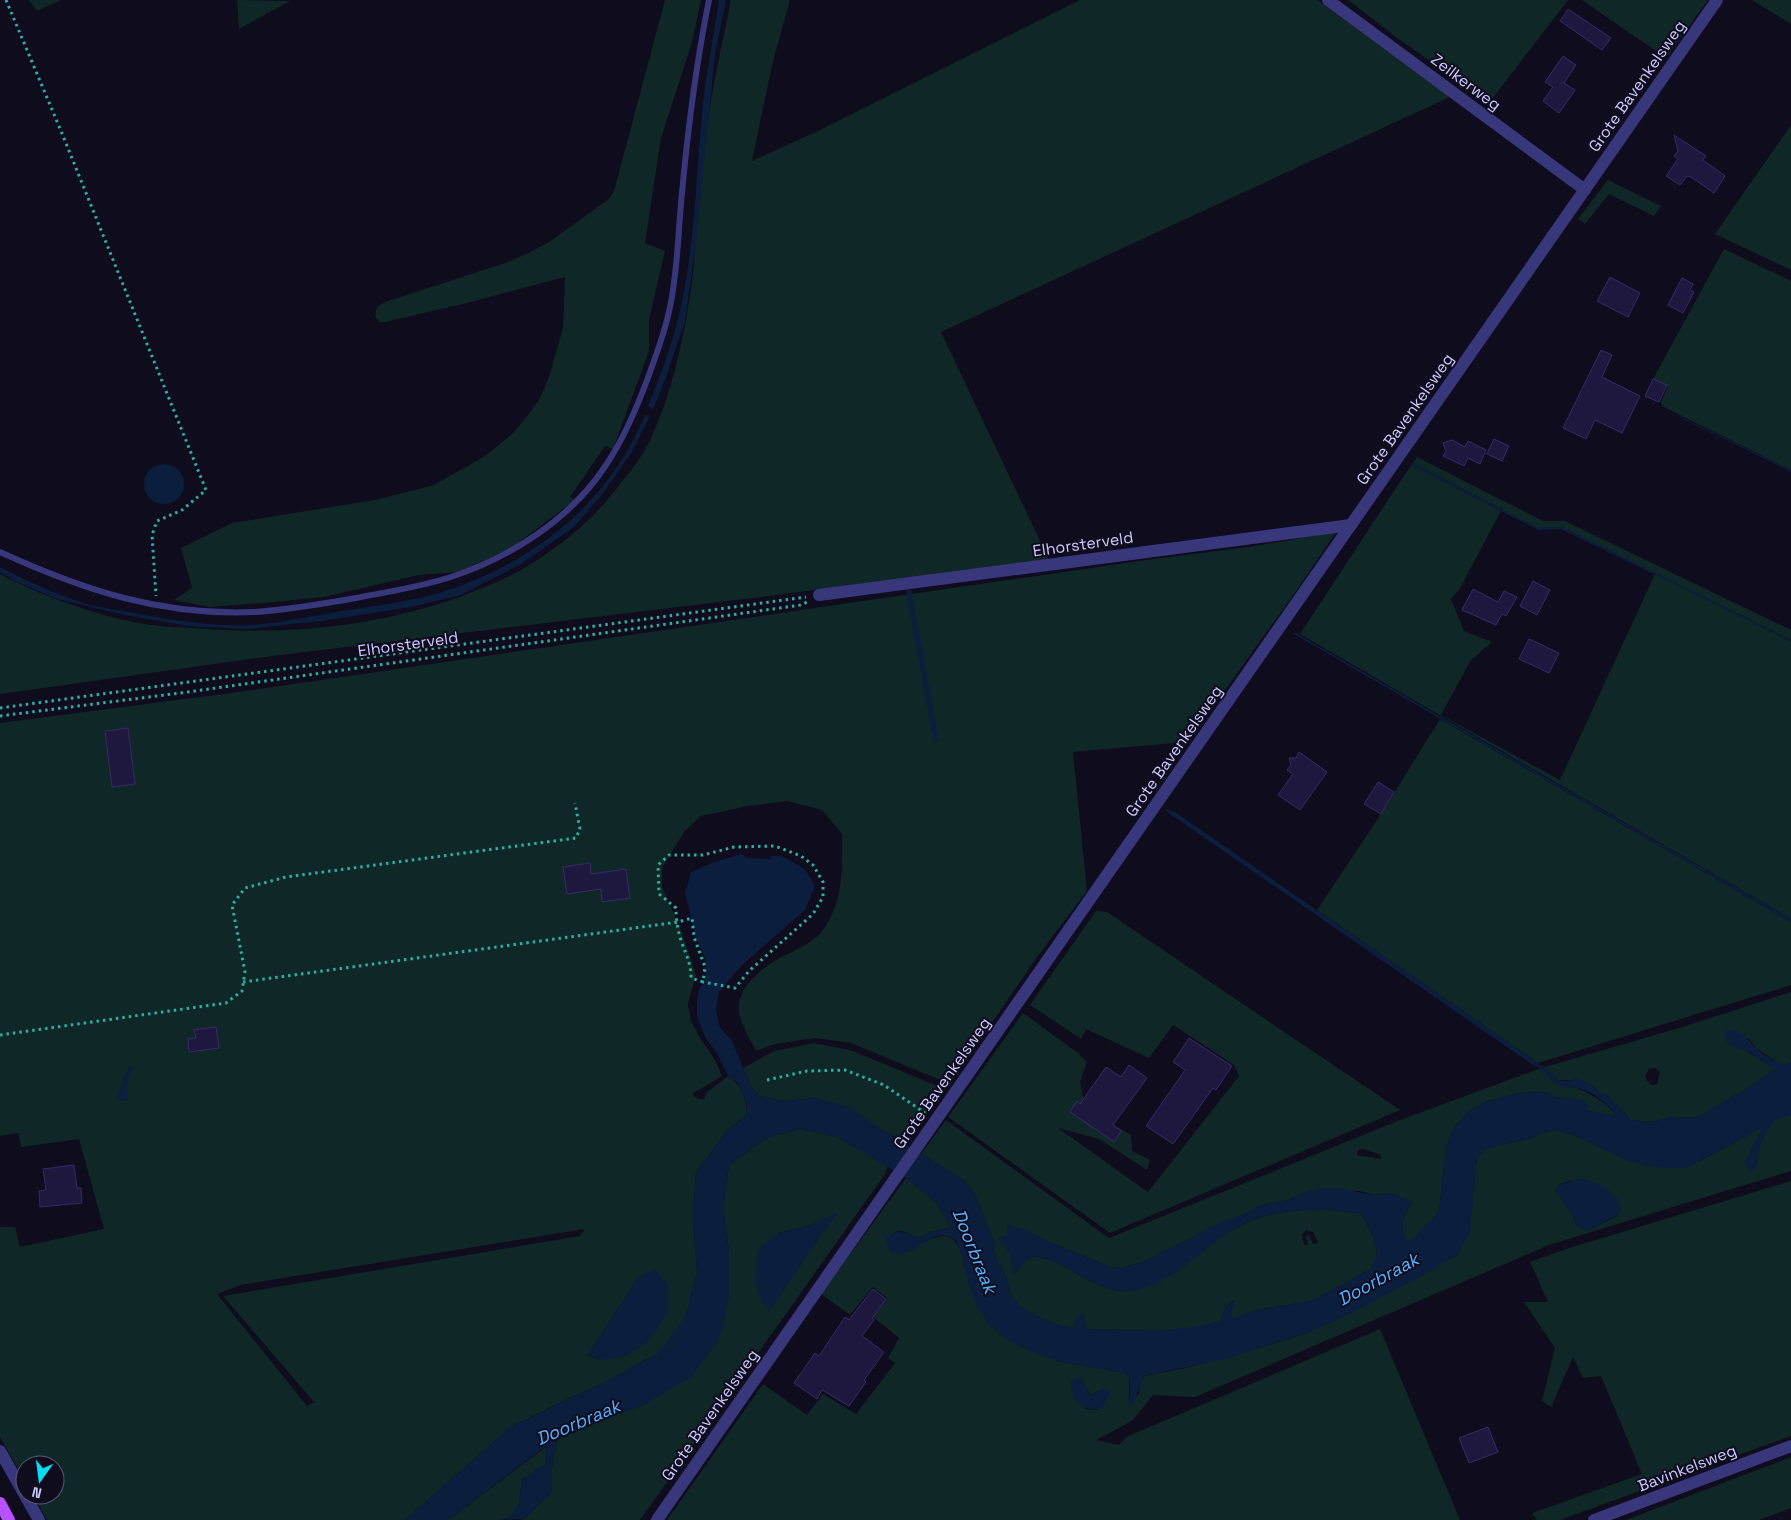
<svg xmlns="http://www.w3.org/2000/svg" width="1791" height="1520" viewBox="0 0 1791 1520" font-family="'Space Grotesk',sans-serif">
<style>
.green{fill:#0f2726;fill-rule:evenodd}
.water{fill:#0b1e3d}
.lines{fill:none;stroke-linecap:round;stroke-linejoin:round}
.stream{stroke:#0b1e3d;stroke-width:5}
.building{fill:#1f183e;stroke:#362a6a}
.path{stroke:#2eaea4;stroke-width:3;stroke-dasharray:2.5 4;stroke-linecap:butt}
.lane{stroke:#39377c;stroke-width:6}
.street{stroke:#39377c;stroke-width:12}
.primary{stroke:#ba51fe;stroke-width:12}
.labels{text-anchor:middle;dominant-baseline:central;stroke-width:4;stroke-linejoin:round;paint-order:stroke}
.street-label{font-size:16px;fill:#cec9ff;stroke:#0f0c1d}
.water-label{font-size:18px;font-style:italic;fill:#58b3fe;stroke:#0f0c1d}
</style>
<rect width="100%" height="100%" fill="#0f0c1d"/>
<!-- green -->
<g class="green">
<polygon points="29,0 61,0 37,11"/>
<polygon points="237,0 290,1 239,29"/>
<polygon points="665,0 701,0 692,42 661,138 645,243 665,251 649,319 649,351 613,449 605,446 570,497 575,500 510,549 458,572 419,575 324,597 264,603 209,607 174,600 192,588 181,548 232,523 375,500 434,485 485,456 512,434 525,419 539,400 549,377 563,328 565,277 467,303 385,322 379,322 375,316 377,307 385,302 502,264 529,253 549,242 609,199 614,191"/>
<path d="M731 0H790L772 65 752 161 820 130 1080 0H1318L1450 97 941 332 1049 560 753 598 272 656 0 694V574C43 597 103 618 151 625 164 627 178 627 192 628 284 636 378 627 465 595 488 586 513 576 534 562 566 542 594 518 617 488 630 472 645 453 653 434 676 381 688 320 694 263 696 237 697 211 699 186 705 123 718 62 731 0Z"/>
<polygon points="1348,0 1568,0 1489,103 1396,37"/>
<polygon points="1582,0 1708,0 1666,58"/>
<polygon points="1752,0 1791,0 1791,24"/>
<polygon points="1791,125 1791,270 1715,234"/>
<polygon points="1608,180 1661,206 1654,216 1609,194 1585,224 1578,219"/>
<polygon points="1724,249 1791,281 1791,470 1662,406 1661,402 1668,387 1653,379"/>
<polygon points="1417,457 1543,521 1565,521 1791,630 1791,640 1562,527 1538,528 1413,463"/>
<polygon points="1411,465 1501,511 1459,590 1451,599 1464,631 1492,642 1471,660 1441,715 1560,780 1655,574 1791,641 1791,919 1300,634"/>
<path d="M1336 532 1299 587 1177 757 1175 743 1073 752 1087 891 1037 957 950 1084 851 1043 815 1038 775 1044 756 1051C750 1039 741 1025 739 1012 736 989 760 969 778 959 793 951 812 944 823 930 844 900 842 869 842 834L822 810 787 801 748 806 701 816 684 832 662 868V887L680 928 696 975 688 1004 691 1021 700 1038 715 1060 722 1076 692 1094C696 1098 698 1100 704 1099L707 1092 728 1076C741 1084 747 1099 747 1114L726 1132 696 1173 693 1217 697 1272 682 1332 669 1350 643 1361 604 1383 570 1398 511 1427 405 1520H47L33 1495H55V1465H25V1481L0 1437V1227H15L20 1247 104 1229 79 1139 21 1147 18 1133 0 1136V723L238 692 1146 560 1249 547ZM585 1229 580 1236 223 1296 314 1402 307 1406 217 1294 241 1285 283 1278ZM639 1276 599 1360 588 1355Z"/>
<polygon points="1440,719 1791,922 1791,985 1538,1063 1317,910 1381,814"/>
<polygon points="1096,911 1107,912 1400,1110 1110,1233 948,1117 1023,1013 1078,1053 1087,1062 1080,1082 1085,1108 1131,1135 1132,1151 1150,1160 1147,1170 1099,1139 1058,1128 1148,1192 1239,1076 1234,1065 1173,1025 1149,1058 1086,1029 1081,1039 1030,1005"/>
<path d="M1791 992V1063L1783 1066 1756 1048 1748 1038 1737 1048 1744 1049 1776 1069 1743 1091 1696 1118 1672 1117 1651 1122 1631 1120 1609 1097 1599 1093 1593 1086 1573 1080H1556C1581 1090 1600 1095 1618 1117L1589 1111 1576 1099 1555 1097 1546 1092 1519 1093 1485 1102 1465 1115 1452 1131 1446 1149 1439 1211 1432 1221 1425 1225 1420 1233 1408 1243C1398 1226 1402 1218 1412 1203L1388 1193 1374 1195 1359 1191 1300 1194 1290 1200 1261 1205 1245 1214 1218 1224 1191 1239 1163 1251 1146 1261 1126 1267H1110L1039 1238 1026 1230 1007 1226C1007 1243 1014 1259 1013 1275L1027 1260 1036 1256C1043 1258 1051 1260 1058 1263 1076 1272 1099 1289 1120 1291 1162 1294 1205 1243 1241 1225 1278 1207 1320 1208 1360 1213 1368 1224 1379 1244 1376 1258 1375 1262 1373 1266 1371 1269L1312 1301 1257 1310 1230 1320 1234 1300 1226 1307 1221 1321 1197 1328 1166 1331 1086 1329 1061 1326 1033 1315 1019 1306 1011 1296 1008 1282 994 1253 993 1240 976 1197 965 1181 921 1154 946 1120 1109 1238 1400 1120 1541 1068 1676 1029ZM1655 1068 1660 1072 1657 1084 1652 1085 1647 1081 1645 1076 1649 1069ZM1364 1149 1381 1155V1159L1357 1155 1358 1150ZM1306 1230 1313 1232 1318 1243 1313 1244 1309 1235 1306 1236 1308 1244 1304 1245 1302 1235Z"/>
<polygon points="814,1043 850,1050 945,1089 938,1100 904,1142 881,1129 816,1098 784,1101 760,1096 751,1087 743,1068 774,1051"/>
<path d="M1791 1114V1171L1549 1245 1195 1397 1153 1395 1133 1420 1097 1440 1119 1445 1126 1437 1380 1329 1460 1520H667L763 1384 807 1415 823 1394 856 1414 895 1363 888 1358 899 1338 873 1317 887 1298 873 1287 850 1315 821 1294 906 1178 937 1203 951 1227 931 1232 918 1238 902 1231 894 1232 907 1252C923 1243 949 1223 959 1248L1057 1361 1125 1373 1129 1376V1406L1139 1393 1140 1383 1144 1376 1185 1368 1266 1346 1306 1333 1351 1313 1474 1183 1477 1157 1487 1148 1532 1138 1540 1133 1556 1130 1577 1136 1627 1160 1700 1161 1764 1126 1750 1152 1758 1163C1755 1152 1765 1126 1775 1120 1780 1117 1786 1116 1791 1114ZM1569 1181C1590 1184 1602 1183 1617 1200V1216L1587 1231 1576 1225 1572 1213 1555 1190 1559 1185ZM1080 1378 1091 1395 1098 1391V1410L1085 1409Z"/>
<path d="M801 1129 837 1137 888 1166 885 1174 640 1520H520L523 1519 552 1492V1468L557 1440 614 1415 643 1405 729 1251 723 1208 729 1165 768 1137ZM837 1213 823 1232 781 1293 778 1233 812 1225Z"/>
<polygon points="1791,1181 1791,1436 1560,1520 1537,1520 1532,1513 1642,1474 1601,1376 1583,1378 1573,1357 1551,1407 1542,1401 1555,1348 1524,1302 1548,1302 1530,1262 1566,1249"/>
<polygon points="547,1446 545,1465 522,1480 519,1504 511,1517 499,1520 448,1520"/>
<polygon points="1791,1457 1791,1508 1759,1520 1626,1520"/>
</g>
<!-- water -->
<g class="water">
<path d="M719 0H726L715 54 696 242 685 321 665 380 653 409 648 406C662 372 675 337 682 301 697 231 696 157 705 86 709 57 715 29 719 0Z"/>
<path d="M645 415 650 416 632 452 601 496 574 527 521 564 461 595 411 607 321 621 246 629 188 626 125 615 57 599 15 581 0 572V567C27 581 54 593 83 603 96 607 111 609 124 611 165 619 209 627 251 625 282 623 317 615 348 610 381 605 414 601 445 591 534 562 609 503 645 415Z"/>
<polygon points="1679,416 1791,470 1791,472 1679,417"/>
<polygon points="1413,463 1538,528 1562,527 1791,640 1791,641 1561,529 1538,530 1411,465"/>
<circle cx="164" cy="484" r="20"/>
<polygon points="1294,632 1791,919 1791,922 1294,634"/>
<polygon points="1166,809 1175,812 1538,1063 1541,1068 1533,1065 1173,816 1166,811"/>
<path d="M742 854 747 858 772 859 770 856H782L805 869 815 886 805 910 742 965 719 992 716 1009 719 1026 732 1041 751 1087 760 1096 784 1101 816 1098 847 1106 881 1129 965 1181 976 1197 987 1225 993 1240 994 1253 1008 1282 1011 1296 1019 1306 1033 1315 1061 1326 1074 1327 1076 1318 1083 1313 1087 1329C1134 1330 1174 1334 1220 1321L1226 1307 1235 1300 1230 1319 1257 1310 1312 1301 1371 1269C1373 1266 1375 1262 1376 1258 1379 1244 1368 1224 1360 1213 1320 1208 1278 1207 1241 1225 1203 1244 1166 1295 1120 1291 1100 1289 1076 1272 1058 1263 1051 1260 1043 1258 1036 1256L1027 1260 1012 1276C1015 1259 1009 1251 998 1238L1007 1236V1225L1026 1230 1039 1238 1110 1267H1126L1146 1261 1163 1251 1191 1239 1218 1223 1245 1214 1261 1205 1290 1200 1302 1193 1323 1188H1338L1374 1195 1388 1193 1403 1197 1412 1203C1402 1218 1398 1226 1408 1242L1420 1233 1425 1225 1432 1221 1439 1211 1446 1149 1452 1131 1465 1115 1485 1102 1519 1093 1546 1092 1555 1097 1576 1099 1586 1101 1589 1111 1617 1116C1607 1102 1583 1083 1564 1088L1555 1083 1556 1080 1568 1081 1577 1078 1593 1086 1599 1093 1609 1097 1631 1120 1651 1122 1672 1117 1696 1118 1743 1091 1775 1069C1766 1063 1755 1054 1745 1050 1740 1048 1735 1048 1730 1045 1726 1041 1725 1036 1726 1031 1742 1027 1746 1039 1756 1048 1763 1055 1774 1060 1783 1065L1791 1063V1114L1775 1120 1767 1130 1759 1149 1756 1169 1751 1170 1746 1165 1745 1162 1763 1127 1686 1168H1671L1646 1166 1627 1160 1577 1136 1556 1130 1540 1133 1532 1138 1487 1148 1477 1157 1470 1232 1457 1255 1427 1273 1351 1313 1306 1333 1225 1359 1144 1376 1134 1403 1128 1406 1130 1392 1129 1376 1125 1373C1071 1364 999 1358 974 1299 966 1280 964 1259 956 1240 950 1237 945 1234 937 1236 922 1241 891 1271 885 1239 895 1228 906 1232 918 1238L931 1232 951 1227 937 1203 906 1178 837 1137 801 1129 768 1137 729 1165 723 1208 729 1251V1297L720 1338 691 1377 643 1405 614 1415 557 1440 552 1468V1492L523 1519 499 1520 511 1517 519 1504 522 1480 545 1465 546 1446 448 1520H405L511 1427 570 1398 604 1383 643 1361 669 1350 682 1332 697 1272 693 1217 696 1173 726 1132 747 1114V1104L737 1082 728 1076 717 1053 705 1037 697 1016V1000L700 987 704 983 706 971 705 958 696 938 685 893 691 872 714 862Z"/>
<polygon points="129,1067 133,1067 126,1086 128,1100 122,1101 116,1098"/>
<path d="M1579 1179C1591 1179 1612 1189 1618 1201 1619 1204 1620 1209 1621 1213L1587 1231 1576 1225 1572 1213 1555 1190 1559 1185Z"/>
<path d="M838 1212 823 1232 770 1311C752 1293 755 1274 758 1250L778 1233 812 1225Z"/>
<polygon points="655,1269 668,1284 667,1314 648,1342 625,1356 599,1360 588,1355 639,1276"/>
<path d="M1080 1378 1091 1395 1102 1389 1108 1390 1110 1395 1102 1408C1082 1414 1069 1398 1071 1380Z"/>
</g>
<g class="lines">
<!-- stream -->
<g class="stream">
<polyline points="909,592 936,740"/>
<polyline points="1541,1068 1556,1080"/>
<polyline points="658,1357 687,1320"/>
</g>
</g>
<!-- building -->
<g class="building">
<polygon points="1568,9 1611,38 1602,50 1560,21"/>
<polygon points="1563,56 1576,65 1564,83 1575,90 1559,113 1543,101 1553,87 1545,82"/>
<polygon points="1674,135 1706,156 1703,160 1725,176 1714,193 1691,177 1687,176 1680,185 1666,176 1678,159 1674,156 1678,151"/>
<polygon points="1610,277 1640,293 1628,317 1597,301"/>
<polygon points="1682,278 1693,284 1690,290 1694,292 1683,313 1668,305"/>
<polygon points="1601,350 1612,355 1602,377 1640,396 1622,433 1595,420 1586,439 1563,428"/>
<polygon points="1653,379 1667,385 1659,402 1645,396"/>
<polygon points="1494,439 1509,446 1502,461 1487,454"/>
<polygon points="1452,440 1465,447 1468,441 1486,450 1480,464 1468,458 1464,466 1443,456 1446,451 1443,443"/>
<polygon points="1533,581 1550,590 1537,615 1520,606"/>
<polygon points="1473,589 1498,602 1504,591 1517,597 1506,616 1502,614 1496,625 1462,610"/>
<polygon points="1529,639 1559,653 1549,673 1519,659"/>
<polygon points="128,728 135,784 112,787 105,731"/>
<polygon points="1299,752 1327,772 1300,810 1278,795 1293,774 1287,770 1291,765 1289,758 1296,758"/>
<polygon points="1378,782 1394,792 1381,814 1364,804"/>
<polygon points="590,863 591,874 626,869 630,898 602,902 601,889 567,894 563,867"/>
<polygon points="216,1027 219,1048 189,1052 188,1039 196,1038 194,1030"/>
<polygon points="1189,1038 1232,1066 1216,1090 1213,1088 1173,1144 1146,1126 1185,1070 1173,1062"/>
<polygon points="1129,1065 1147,1078 1113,1125 1121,1131 1114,1142 1070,1112 1077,1101 1080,1104 1106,1067 1121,1077"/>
<polygon points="74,1165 77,1188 81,1188 82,1203 40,1207 39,1191 46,1190 43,1169"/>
<polygon points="873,1289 886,1299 872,1318 874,1320 862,1336 884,1352 864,1380 866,1382 849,1406 822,1390 817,1399 794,1383 815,1353 819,1356 845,1317 849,1320"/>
<polygon points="1488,1427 1498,1452 1469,1463 1459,1438"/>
</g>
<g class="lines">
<!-- path -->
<g class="path">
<polyline points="6,0 61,131 206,490 182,510 157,521 152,535 156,596"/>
<polyline points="0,708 806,597"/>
<polyline points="0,716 188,692 801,605 807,602"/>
<path d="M243 982 678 922 692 918 694 937 705 967 703 982 691 978C691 964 687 957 682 943 678 933 676 919 676 908L659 894 658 865 669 855H703L734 847 775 846 801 856 813 865 823 882V897L813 914 749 971 735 988 703 982"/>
<polyline points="0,1035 226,1003 242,991 245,972 232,905 245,888 286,877 576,838 580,829 575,803"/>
<polyline points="767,1080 807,1071 845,1070 884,1085 925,1113"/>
</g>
<!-- lane -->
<path class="lane" d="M0 552C83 590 161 616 254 612 288 610 322 604 356 598 387 592 420 587 451 577 511 557 571 519 606 465 623 440 635 412 646 383 655 358 665 333 670 307 678 270 678 230 682 193 688 128 696 64 709 0"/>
<!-- street -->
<g class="street">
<polyline points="1328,0 1585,190"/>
<polyline points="819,595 1351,525"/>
<polyline points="0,1451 39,1520"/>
<polyline points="657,1520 1717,0"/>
<polyline points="1594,1520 1791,1446"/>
</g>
<!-- primary -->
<polyline class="primary" points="0,1503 9,1520"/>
</g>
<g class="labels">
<!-- street labels -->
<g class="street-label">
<text transform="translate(1466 82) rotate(37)">Zeilkerweg</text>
<text transform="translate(1637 86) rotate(-55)">Grote Bavenkelsweg</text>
<text transform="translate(1405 419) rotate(-55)">Grote Bavenkelsweg</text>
<text transform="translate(1083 544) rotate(-8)">Elhorsterveld</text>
<text transform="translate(408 644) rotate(-8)">Elhorsterveld</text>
<text transform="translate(1174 751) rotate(-55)">Grote Bavenkelsweg</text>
<text transform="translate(942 1083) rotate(-55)">Grote Bavenkelsweg</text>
<text transform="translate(710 1415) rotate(-55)">Grote Bavenkelsweg</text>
<text transform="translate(1687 1468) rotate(-21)">Bavinkelsweg</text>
</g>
<!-- water labels -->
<g class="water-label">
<text transform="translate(975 1251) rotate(68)">Doorbraak</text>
<text transform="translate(1378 1279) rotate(-29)">Doorbraak</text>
<text transform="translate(578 1422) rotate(-23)">Doorbraak</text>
</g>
</g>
<!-- north arrow -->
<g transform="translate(40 1480) rotate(194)"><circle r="24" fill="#0f0c1d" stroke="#5b5877"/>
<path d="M0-4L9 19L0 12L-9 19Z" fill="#02ddf1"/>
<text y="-8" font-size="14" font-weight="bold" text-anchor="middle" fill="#cec9ff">N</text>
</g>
</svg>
